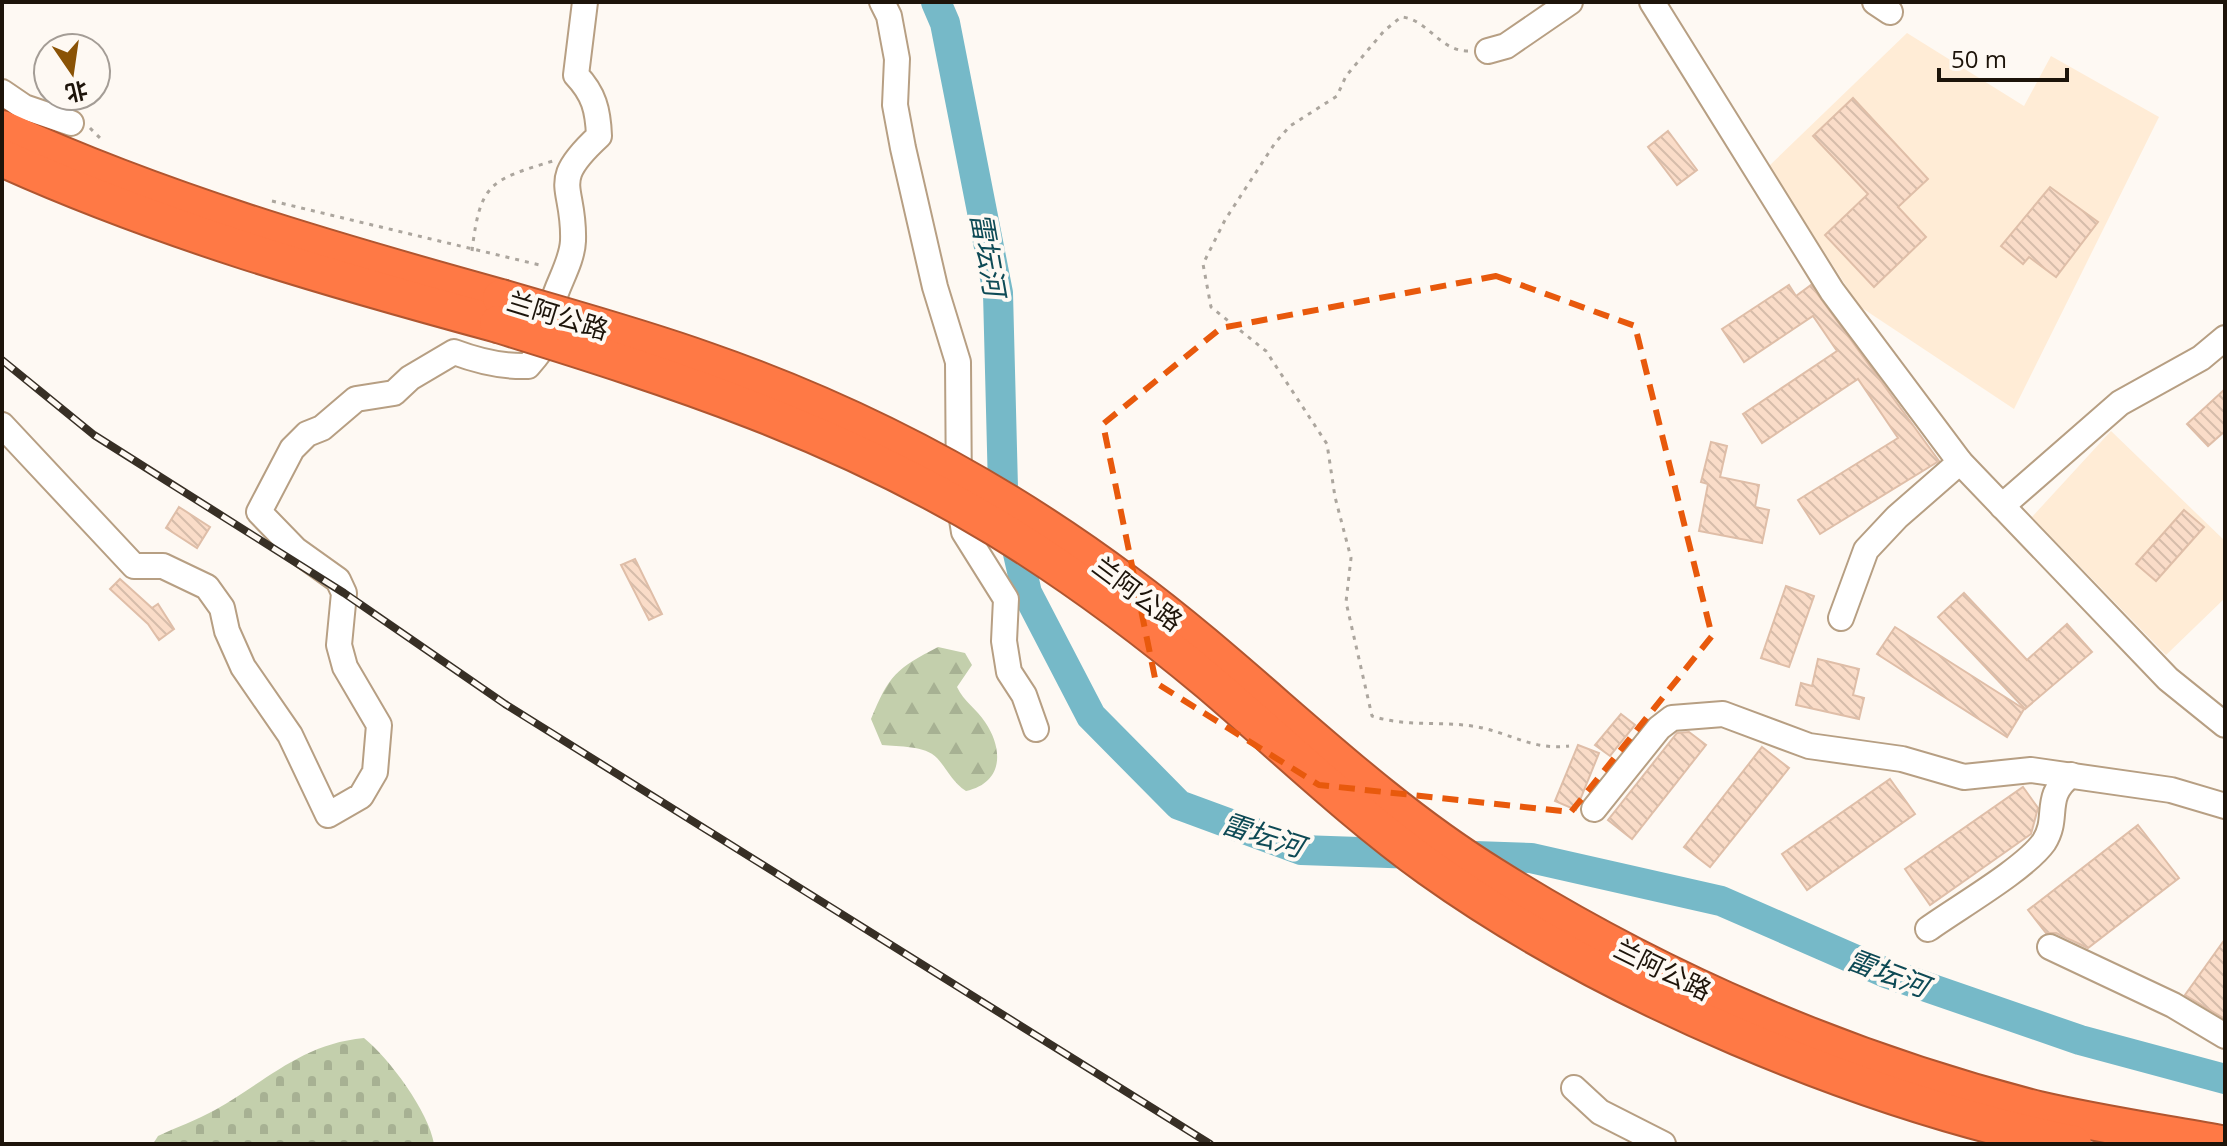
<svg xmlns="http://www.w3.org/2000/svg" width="2227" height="1146" viewBox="0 0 2227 1146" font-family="'Open Sans','Noto Sans SC',sans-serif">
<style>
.built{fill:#ffecd6}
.forest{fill:url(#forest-firs)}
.cemetery{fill:url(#cemetery-stones)}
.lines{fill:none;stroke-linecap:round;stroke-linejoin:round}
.river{stroke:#76b9c8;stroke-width:30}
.building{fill:url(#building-back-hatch);stroke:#dfbea8;stroke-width:2}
.minor-casing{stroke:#b79f83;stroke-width:28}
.highway-casing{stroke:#b05630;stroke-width:40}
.path{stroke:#aca69e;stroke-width:3;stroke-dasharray:4 6;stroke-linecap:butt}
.minor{stroke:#fff;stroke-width:24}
.highway{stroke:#ff7945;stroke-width:36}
.rail-casing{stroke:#372f25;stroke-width:8}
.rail{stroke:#fef9f3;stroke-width:5;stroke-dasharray:15;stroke-linecap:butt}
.highway-bridge-casing{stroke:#b05630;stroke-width:40;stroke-linecap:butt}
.highway-bridge{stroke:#ff7945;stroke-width:36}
.marked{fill:none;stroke:#e8590c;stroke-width:6;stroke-dasharray:16 10;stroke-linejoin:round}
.labels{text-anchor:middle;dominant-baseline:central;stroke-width:8;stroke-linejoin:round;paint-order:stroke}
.street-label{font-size:26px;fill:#1d140a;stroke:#fef9f3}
.water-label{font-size:28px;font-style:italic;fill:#0e4a55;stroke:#fef9f3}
</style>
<defs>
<pattern id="forest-firs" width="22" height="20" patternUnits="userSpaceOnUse" patternTransform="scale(2)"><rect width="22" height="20" fill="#c3cfac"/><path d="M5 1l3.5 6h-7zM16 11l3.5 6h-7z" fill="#a7b193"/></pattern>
<pattern id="cemetery-stones" width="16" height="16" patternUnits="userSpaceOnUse" patternTransform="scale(2)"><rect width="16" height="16" fill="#c3cfac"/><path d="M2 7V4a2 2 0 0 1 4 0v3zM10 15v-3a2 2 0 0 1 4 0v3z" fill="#a7b193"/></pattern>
<pattern id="building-back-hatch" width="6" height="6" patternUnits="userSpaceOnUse" patternTransform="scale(2)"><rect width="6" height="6" fill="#fadcc8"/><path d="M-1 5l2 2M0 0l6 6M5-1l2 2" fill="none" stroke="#d6bcaa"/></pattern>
</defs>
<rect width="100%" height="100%" fill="#fef9f3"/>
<!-- built -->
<g class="built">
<polygon points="1907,33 2024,106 2051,56 2159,117 2014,409 1859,306 1769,166"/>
<polygon points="2111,431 2225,541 2225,598 2166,655 2032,517"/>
</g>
<!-- forest -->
<path class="forest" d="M938 647 965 653 972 665 957 687C964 702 977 709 985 722 1004 750 1003 783 966 791 952 782 948 770 937 758 925 745 899 747 882 745L871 719C889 675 896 669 938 647Z"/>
<!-- cemetery -->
<path class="cemetery" d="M364 1038C389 1058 429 1112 434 1144H153L158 1136C177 1127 197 1120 215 1110 267 1081 301 1044 364 1038Z"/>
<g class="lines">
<!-- river -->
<polyline class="river" points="936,2 945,23 998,293 1003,488 1027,593 1091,716 1179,805 1301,850 1531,858 1721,901 1886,973 2080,1040 2225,1079"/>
</g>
<!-- building -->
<g class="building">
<polygon points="1853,98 1928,179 1898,207 1926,237 1874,287 1825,235 1868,194 1813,136"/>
<polygon points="1668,131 1697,170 1677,185 1648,147"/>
<polygon points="2050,187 2098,222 2056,277 2029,257 2023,264 2001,246"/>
<polygon points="1789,285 1796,296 1811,285 1939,461 1820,534 1798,500 1898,438 1858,379 1762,443 1743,414 1837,351 1813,316 1744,362 1722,329"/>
<polygon points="2225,389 2225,431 2208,446 2187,424"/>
<polygon points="1711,442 1727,446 1720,477 1759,485 1755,507 1769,510 1762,543 1699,531 1708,484 1701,482"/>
<polygon points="179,507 210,527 197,548 166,528"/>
<polygon points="2184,510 2204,527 2156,581 2136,564"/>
<polygon points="635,559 662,614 649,620 621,565"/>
<polygon points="120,579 152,608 158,604 174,629 159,640 148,624 110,589"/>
<polygon points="1786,586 1814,596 1789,667 1761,658"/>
<polygon points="1964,593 2027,660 2067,624 2092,652 2025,709 1938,617"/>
<polygon points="1895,627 2024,709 2007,737 1877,654"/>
<polygon points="1818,659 1859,669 1853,695 1864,698 1859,719 1796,705 1801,683 1812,686"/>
<polygon points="1621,714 1635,725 1610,756 1595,745"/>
<polygon points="1689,732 1706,745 1632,839 1608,820 1677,733"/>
<polygon points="1578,745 1599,753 1576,810 1555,801"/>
<polygon points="1762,747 1789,768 1710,867 1684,847"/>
<polygon points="1890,779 1915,814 1807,890 1782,854"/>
<polygon points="2023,787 2038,808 2031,834 1930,905 1905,869"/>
<polygon points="2138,825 2179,878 2088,948 2056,933 2046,933 2028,910"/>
<polygon points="2225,939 2225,1019 2185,995"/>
</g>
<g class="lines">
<!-- minor casing -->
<g class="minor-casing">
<g id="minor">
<polyline points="882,2 889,16 897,59 895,105 903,148 935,287 958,362 959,501 964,532 1006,599 1004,641 1009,672 1024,695 1036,729"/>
<polyline points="1652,2 1832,291 1960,462 2168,679 2225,725"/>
<polyline points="1875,2 1890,12"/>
<polyline points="1488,51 1506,46 1570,2"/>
<polyline points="2,92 24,107 71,123"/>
<path d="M2 425 134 566H163L207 587 222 608 227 631 243 667 290 735 328 815 361 796 375 772 379 725 345 667 339 645 344 593 338 580 296 550 259 512 292 449 307 434 322 428 356 399 394 393 410 378 454 352C478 361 502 367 528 366 536 357 544 347 549 336 553 327 550 315 552 305 557 284 572 263 573 241 575 184 547 184 599 136 598 110 594 94 576 75L585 2"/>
<polyline points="2002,506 2120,403 2201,358 2225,338"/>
<polyline points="1841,618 1866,550 1897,517 1960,462"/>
<polyline points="1594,809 1659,728 1672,718 1723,714 1809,746 1902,759 1964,777 2031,770 2171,790 2225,806"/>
<path d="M1928 929C1957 908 2025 869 2044 842 2060 817 2042 797 2071 775"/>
<polyline points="2050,947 2173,1005 2225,1036"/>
<polyline points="1574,1088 1600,1112 1663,1144"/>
</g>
</g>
<!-- highway casing -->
<g class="highway-casing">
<g id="highway">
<path d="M2 129C162 202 331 251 501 298"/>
<path d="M2 158C161 230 329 278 498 324"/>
</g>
</g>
<!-- path -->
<g class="path">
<path d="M1468 51C1439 51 1428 19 1401 17L1384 31 1346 76 1337 96 1290 126 1275 143 1225 220 1203 264 1211 307 1266 351 1327 444 1335 497 1351 558 1346 602 1372 716C1405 727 1438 721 1472 726 1507 731 1532 751 1569 746"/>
<polyline points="90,128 103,141"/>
<polyline points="272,201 544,266"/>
<path d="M472 251C480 183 490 180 553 161"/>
</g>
<!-- minor -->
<use href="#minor" class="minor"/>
<!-- highway -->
<use href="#highway" class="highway"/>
<!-- rail casing -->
<g class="rail-casing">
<polyline id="rail" points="2,360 94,435 344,593 505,704 1210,1144"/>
</g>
<!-- rail -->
<use href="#rail" class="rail"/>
<!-- highway-bridge casing -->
<g class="highway-bridge-casing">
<g id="highway-bridge">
<path d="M501 298C569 318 639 337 706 361 856 413 1000 489 1127 584 1252 676 1360 794 1493 876 1660 981 1846 1061 2038 1110 2098 1124 2160 1133 2220 1144"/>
<path d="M498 324C676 379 836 431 997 528 1072 574 1142 626 1209 682 1282 744 1352 812 1430 868 1605 993 1862 1101 2073 1144"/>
</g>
</g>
<!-- highway-bridge -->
<use href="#highway-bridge" class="highway-bridge"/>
</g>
<!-- marked area -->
<path class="marked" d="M1496 276 1635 326 1712 636 1571 812 1319 785 1156 683 1103 424 1221 328Z"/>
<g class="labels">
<!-- street labels -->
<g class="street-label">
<text transform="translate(558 315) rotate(17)">兰阿公路</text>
<text transform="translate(1138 593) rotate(37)">兰阿公路</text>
<text transform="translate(1663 969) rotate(26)">兰阿公路</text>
</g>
<!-- water labels -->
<g class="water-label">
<text transform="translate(989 254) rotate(80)">雷坛河</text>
<text transform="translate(1263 834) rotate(18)">雷坛河</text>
<text transform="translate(1888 972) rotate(21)">雷坛河</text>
</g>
</g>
<!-- border -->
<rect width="2227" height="1146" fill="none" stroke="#1d140a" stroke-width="8"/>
<!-- north arrow -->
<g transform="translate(72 72) rotate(167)"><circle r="38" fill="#fef9f3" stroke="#a49d96" stroke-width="2"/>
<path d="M0-6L14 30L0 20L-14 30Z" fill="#8a5306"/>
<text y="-12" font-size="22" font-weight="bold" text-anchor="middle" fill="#1d140a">北</text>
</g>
<!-- scale -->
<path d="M1939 68v12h128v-12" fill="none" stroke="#1d140a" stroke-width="4"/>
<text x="1951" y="68" font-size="24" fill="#1d140a" stroke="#fef9f3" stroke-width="6" paint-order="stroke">50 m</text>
</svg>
